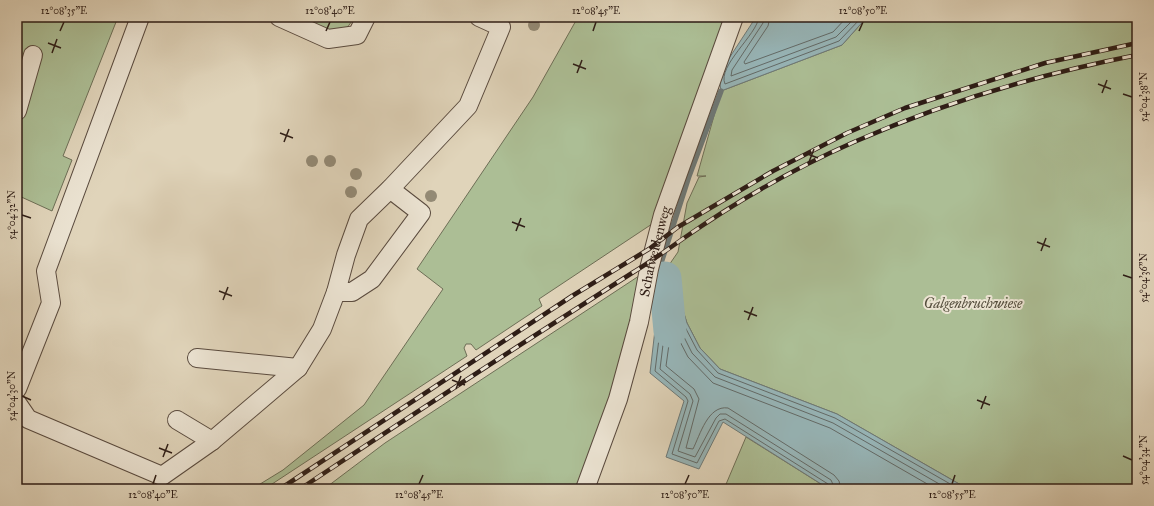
<svg xmlns="http://www.w3.org/2000/svg" width="1154" height="506" viewBox="0 0 1154 506" font-family="'IM FELL Great Primer',serif">
<style>
.green{fill:#acbe95;stroke:#6d6e56}
.water{fill:#97b6b9;stroke:#6d7978}
.lines{fill:none;stroke-linecap:round;stroke-linejoin:round}
.shore{stroke:#626a68;stroke-width:1}
.stream{stroke:#6d7978;stroke-width:5.5}
.river{stroke:#97b6b9;stroke-width:33}
.minor-casing{stroke:#5a4b3f;stroke-width:20}
.minor{stroke:#ebe3d2;stroke-width:18}
.rail-casing{stroke:#2e1d16;stroke-width:4.5}
.rail{stroke:#ebe3d2;stroke-width:3;stroke-dasharray:9;stroke-linecap:butt}
.tree{fill:#938a75}
.ticks{fill:none;stroke:#2e1d16;stroke-width:1.5}
.labels{text-anchor:middle;dominant-baseline:central;stroke-width:4;stroke-linejoin:round;paint-order:stroke}
.street-label{font-size:14px;fill:#2e1d16;stroke:#ebe3d2}
.park-label{font-size:14px;font-style:italic;fill:#544d3c;stroke:#ebe3d2}
.neatline{fill:none;stroke:#2e1d16;stroke-width:1.5}
.ticks-label{font-size:10px;text-anchor:middle;fill:#2e1d16}
</style>
<rect width="100%" height="100%" fill="#e0d4ba"/>
<filter id="stains"><feTurbulence type="fractalNoise" baseFrequency=".005" numOctaves="4"/><feColorMatrix values="0 0 0 0 .2 0 0 0 0 .09 0 0 0 0 .02 0 0 0 .5 -.17"/></filter>
<radialGradient id="worn" r=".72"><stop offset=".6" stop-color="#630" stop-opacity="0"/><stop offset="1" stop-color="#630" stop-opacity=".3"/></radialGradient>
<!-- green -->
<g class="green">
<polygon points="17,17 118,17 63,156 72,160 52,211 17,195"/>
<path d="M292 17H354C341 46 314 26 292 17Z"/>
<polygon points="578,17 726,17 655,222 539,299 542,306 476,350 471,344 466,344 464,348 467,356 266,488 252,489 283,470 364,405 443,289 417,269 533,97"/>
<polygon points="867,17 1137,17 1137,489 968,489 837,414 720,369 700,348 687,323 669,265 678,252 687,203 699,177 706,176 697,176 721,91 842,45"/>
<polygon points="645,272 610,403 579,489 324,489 385,443"/>
<polygon points="746,437 829,489 724,489"/>
</g>
<!-- water -->
<g class="water">
<polygon points="756,17 867,17 842,45 721,91 719,77 724,66"/>
<polygon points="660,286 677,286 678,296 687,323 700,348 720,369 837,414 968,489 829,489 723,422 699,469 666,457 684,401 650,373"/>
</g>
<g class="lines">
<!-- shore -->
<g class="shore">
<path d="M759 17C757 35 717 66 725 84L839 41 862 17"/>
<polyline points="764,17 763,23 732,70 731,76 836,37 856,17"/>
<polyline points="770,17 768,26 744,62 745,64 833,32 847,17"/>
<polyline points="830,489 828,484 725,419 719,421 697,463 672,454 688,401 686,397 655,371 665,290 673,291 684,325 697,350 718,373 835,418 959,489"/>
<polyline points="835,489 831,480 726,414 720,414 716,418 695,457 678,451 693,401 690,394 660,369 668,304 671,304 679,327 692,353 715,377 833,423 948,489"/>
<path d="M841 489 839 481 834 475 728 408C708 405 700 435 693 449L686 448 699 399 694 389 666 366 671 330H674L688 357 713 383 830 428 936 489"/>
</g>
<!-- stream -->
<polyline class="stream" points="665,278 661,263 689,176 721,91"/>
<!-- river -->
<polyline class="river" points="665,278 670,331"/>
<!-- minor casing -->
<g class="minor-casing">
<g id="minor">
<polyline points="279,17 328,39 357,35 366,17"/>
<polyline points="17,111 33,55"/>
<polyline points="336,292 352,292 372,279 421,213 390,189"/>
<polyline points="197,358 298,368"/>
<polyline points="17,389 51,303 46,271 140,17"/>
<polyline points="17,403 28,419 162,476 212,441 298,368 322,329 336,292 346,255 359,219 390,189 468,106 501,27 479,17"/>
<polyline points="177,420 212,441"/>
<path id="s1" d="M585 489 618 399 639 322 649 269 663 215 734 17"/>
</g>
</g>
<!-- minor -->
<use href="#minor" class="minor"/>
<!-- rail casing -->
<g class="rail-casing">
<g id="rail">
<polyline points="280,489 572,296 649,249 678,227 773,171 847,133 905,108 1045,63 1137,43"/>
<path d="M300 489C410 416 521 344 632 273 650 262 667 250 684 238 737 201 795 168 854 142 945 102 1040 74 1137 55"/>
</g>
</g>
<!-- rail -->
<use href="#rail" class="rail"/>
</g>
<!-- trees -->
<g class="tree">
<circle cx="534" cy="25" r="6"/>
<circle cx="312" cy="161" r="6"/>
<circle cx="330" cy="161" r="6"/>
<circle cx="356" cy="174" r="6"/>
<circle cx="351" cy="192" r="6"/>
<circle cx="431" cy="196" r="6"/>
</g>
<!-- ticks -->
<path class="ticks" d="M60 31 64 22M326 31 330 22M593 31 596 22M859 31 863 22M48 43 61 48M52 53 57 39M573 64 586 69M577 73 582 60M1098 84 1111 89M1102 93 1107 80M1123 94 1132 97M280 133 293 138M284 142 289 129M805 153 818 158M809 162 814 149M22 215 31 218M512 222 525 227M516 231 521 218M1037 242 1050 247M1041 251 1046 238M1123 275 1132 278M219 291 232 296M223 300 228 287M744 311 757 316M748 320 753 307M452 380 465 385M456 389 461 376M22 396 31 400M977 400 990 405M981 409 986 396M159 448 172 453M1123 456 1132 460M163 457 168 444M153 484 156 475M419 484 423 475M685 484 689 475M952 484 955 475"/>
<g class="labels">
<!-- street labels -->
<g class="street-label">
<text stroke="none"><textPath href="#s1" startOffset="248">Schafweidenweg</textPath></text>
</g>
<!-- park labels -->
<g class="park-label">
<text x="973" y="303">Galgenbruchwiese</text>
</g>
</g>
<!-- margin -->
<rect width="1154" height="506" fill="none" stroke="#e0d4ba" stroke-width="44"/>
<rect x="22" y="22" width="1110" height="462" class="neatline"/>
<g class="ticks-label">
<text x="64" y="14">12°08'35"E</text>
<text x="330" y="14">12°08'40"E</text>
<text x="596" y="14">12°08'45"E</text>
<text x="863" y="14">12°08'50"E</text>
<text transform="translate(1143 97) rotate(-90)" y="4">54°04'38"N</text>
<text transform="translate(11 215) rotate(-90)" y="4">54°04'32"N</text>
<text transform="translate(1143 278) rotate(-90)" y="4">54°04'36"N</text>
<text transform="translate(11 396) rotate(-90)" y="4">54°04'30"N</text>
<text transform="translate(1143 460) rotate(-90)" y="4">54°04'34"N</text>
<text x="153" y="498">12°08'40"E</text>
<text x="419" y="498">12°08'45"E</text>
<text x="685" y="498">12°08'50"E</text>
<text x="952" y="498">12°08'55"E</text>
</g>
<rect width="100%" height="100%" filter="url(#stains)"/>
<rect width="100%" height="100%" fill="url(#worn)"/>
</svg>
